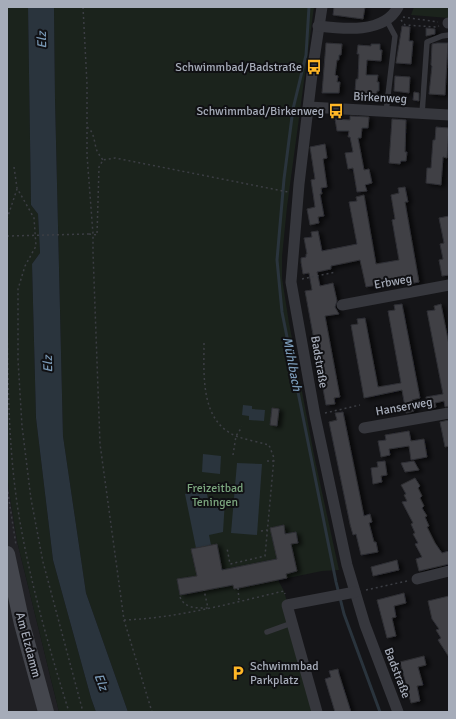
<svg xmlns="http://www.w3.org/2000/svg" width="456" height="719" viewBox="0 0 456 719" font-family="Signika,sans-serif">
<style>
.built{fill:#212125}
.green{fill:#1b231c}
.water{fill:#2a343d}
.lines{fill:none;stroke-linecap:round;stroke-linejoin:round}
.stream{stroke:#2a343d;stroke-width:3}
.building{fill:#3f4045;stroke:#2f2f34;filter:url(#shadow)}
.path{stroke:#3c3e44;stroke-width:1.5;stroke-dasharray:2 3;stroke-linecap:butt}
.lane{stroke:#36373d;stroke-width:5.5}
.street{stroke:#36373d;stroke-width:11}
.secondary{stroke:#44464d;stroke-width:16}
.path-bridge{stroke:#3c3e44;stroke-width:1.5;stroke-dasharray:2 3;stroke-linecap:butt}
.labels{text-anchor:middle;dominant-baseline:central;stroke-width:4;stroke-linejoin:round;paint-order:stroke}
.poi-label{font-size:12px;fill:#a6acb9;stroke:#101013;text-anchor:end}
.street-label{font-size:12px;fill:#a6acb9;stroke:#101013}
.park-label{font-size:12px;fill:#7ba67e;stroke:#101013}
.water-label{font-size:13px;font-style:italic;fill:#7a9ab7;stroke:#101013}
</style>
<defs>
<filter id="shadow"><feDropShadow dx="4" dy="2" stdDeviation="2" flood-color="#0009"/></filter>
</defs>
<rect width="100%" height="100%" fill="#151518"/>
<!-- built -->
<polygon class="built" points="7,473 9,491 17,541 59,712 7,712"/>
<!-- green -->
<g class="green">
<polygon points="7,7 28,7 31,205 38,214 40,253 32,264 36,418 53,560 91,698 96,712 59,712 17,541 9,491 7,473"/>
<polygon points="54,7 314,7 287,207 282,257 282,278 289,323 315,460 339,570 322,571 278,580 284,591 317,712 128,712 86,593 63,436 55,99"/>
<polygon points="414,7 449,7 449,18 411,15"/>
</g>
<!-- water -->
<g class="water">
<polygon points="28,7 54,7 55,99 63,436 86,593 128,712 96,712 91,698 53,560 36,418 32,264 40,253 38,214 31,205"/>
<polygon points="243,405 252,406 252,409 265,410 264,421 249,420 249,416 242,415"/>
<polygon points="203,454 221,456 220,474 202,472"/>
<polygon points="237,463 262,464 257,535 231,533"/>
<polygon points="206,489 208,499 225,500 223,532 209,535 211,545 196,548 185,494"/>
</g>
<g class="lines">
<!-- stream -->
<polyline class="stream" points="309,7 306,55 293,109 284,179 277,260 282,312 336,582 344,614 380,712"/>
</g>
<!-- building -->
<g class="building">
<polygon points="334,7 365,7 363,19 333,15"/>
<polygon points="402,26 410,27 409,41 413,41 411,64 396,63"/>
<polygon points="426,28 435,29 435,34 426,36"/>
<polygon points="326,43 342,44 341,55 339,55 339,60 337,60 335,75 338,76 337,82 340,82 339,93 322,93"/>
<polygon points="437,43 448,43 445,95 429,94 432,66 431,65 432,44"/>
<polygon points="371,44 380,44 380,50 382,50 381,61 367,60 366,75 378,75 377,82 379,82 379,91 377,91 376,98 356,97 357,91 355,91 356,79 358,79 359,54 357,54 358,45 371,46"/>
<polygon points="395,76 410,77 409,93 394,91"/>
<polygon points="414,92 419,93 419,101 413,100"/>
<polygon points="350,116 369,117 368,128 362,128 361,138 358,138 364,170 369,169 372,183 365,185 367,191 357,192 353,168 348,169 345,153 353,152 350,137 348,137 349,131 337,131 335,119 350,120"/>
<polygon points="392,119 406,120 405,152 407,152 406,161 401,161 400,164 389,163"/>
<polygon points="436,127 449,128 447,158 443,157 441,185 426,183 427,168 431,168 433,140 435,140"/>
<polygon points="325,144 327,158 323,159 327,187 321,188 322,194 320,194 324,216 318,217 319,223 310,225 307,209 315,207 311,180 315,179 310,147"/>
<polygon points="405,187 408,202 405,202 419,282 404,285 403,280 366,287 360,260 331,266 331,269 317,272 320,286 333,283 337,301 335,307 339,314 325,316 340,397 334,398 335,404 326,405 305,291 312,290 309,273 303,274 301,262 301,258 306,257 306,254 307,254 304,238 312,237 311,232 318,231 322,251 357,244 349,202 357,201 356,197 364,195 376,264 399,260 392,220 395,219 391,195 399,193 398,188"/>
<polygon points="449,216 449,275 442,276 439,260 443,259 440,244 444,243 439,218"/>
<polygon points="402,304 420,398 412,400 414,411 406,413 402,390 364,398 351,325 358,324 357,319 365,318 378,387 401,383 388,311 395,310 394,305"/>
<polygon points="441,304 449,345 449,406 445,407 444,401 435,403 436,407 429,409 426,397 443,394 427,311 435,310 434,306"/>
<polygon points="272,408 279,409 277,426 270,425"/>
<polygon points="343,412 364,516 370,514 372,522 369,523 374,542 376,542 378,552 361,555 356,534 353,535 350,524 329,422 337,420 335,413"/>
<polygon points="449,420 449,446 445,447 440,422"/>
<polygon points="409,431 411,441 424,439 427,457 411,460 409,446 389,449 390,455 381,457 378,441 386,440 385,435"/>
<polygon points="385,461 387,475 381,476 382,482 373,484 371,468 378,467 377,462"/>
<polygon points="414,461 419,470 405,472 401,463"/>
<polygon points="415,478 420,486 418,488 422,496 420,498 424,506 422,508 427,516 425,517 429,526 427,527 435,543 442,553 449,551 449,564 419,571 416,559 422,557 415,544 418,543 413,534 415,533 411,524 413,523 402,502 407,501 404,495 406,494 401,485"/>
<polygon points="284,525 285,534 296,532 298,543 291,544 297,571 286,574 287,578 234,589 233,585 180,595 177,579 197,576 191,549 217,544 222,570 277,559 270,528"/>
<polygon points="397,560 399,570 373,576 371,567"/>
<polygon points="404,593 406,603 394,606 396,617 392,618 396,636 387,638 377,600"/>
<polygon points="449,596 449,657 438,640 441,638 436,630 439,629 432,619 428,601"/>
<polygon points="424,656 426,665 418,667 423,685 417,686 420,701 411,703 400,662"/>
<polygon points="338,669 339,674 351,712 335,712 325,679 331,677 329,671"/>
</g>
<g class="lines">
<!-- path -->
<g class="path">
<polyline points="83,7 87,84 87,155 93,234 93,252 100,444 124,620 152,712"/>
<polyline points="403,17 438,22"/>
<polyline points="401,20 405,25 436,27 439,26"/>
<path d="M87 127C94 132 94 140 96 148 97 152 100 156 103 160"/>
<polyline points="14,167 17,188 34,218 36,246 25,266 18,289 18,360 22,426 31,499 43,562 83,712"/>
<polyline points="7,219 17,189"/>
<polyline points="89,234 97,235 99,167 103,160 115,158 288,192"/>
<polyline points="302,279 336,272"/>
<path d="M7 313C8 381 8 449 19 516 30 582 49 648 69 712"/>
<path d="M204 343C204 375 200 421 236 436 246 440 259 442 269 445L274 458 265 556 230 564 227 548"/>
<polyline points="325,413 360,405"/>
<polyline points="233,455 236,436 242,427"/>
<polyline points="267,461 273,461"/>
<polyline points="7,487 16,545"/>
<polyline points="261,531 267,530"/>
<polyline points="238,588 239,601"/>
<polyline points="366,590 407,581"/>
<path d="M180 597C185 609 197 608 208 608L204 590"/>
<path d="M124 620C178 618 232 603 284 591L285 594"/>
</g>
<!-- lane -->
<g class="lane">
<polyline points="386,19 395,36 386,112"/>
<polyline points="422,114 427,42 442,36 449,35"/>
<polyline points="267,632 292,623"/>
</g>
<!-- street -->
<g class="street">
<polyline points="322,7 313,66 299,184 291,282 315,416 347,565 365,625 398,712"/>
<polyline points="448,23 449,23"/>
<path d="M318 26C343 29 384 34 398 7"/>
<polyline points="309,107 449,115"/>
<polyline points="342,305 449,285"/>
<polyline points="364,428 449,413"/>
<polyline points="417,579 449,571"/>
<polyline points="317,712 287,605 355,592"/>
</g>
<!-- secondary -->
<polyline class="secondary" points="7,554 22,624 46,712"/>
<!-- path-bridge -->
<polyline class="path-bridge" points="7,236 89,234"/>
</g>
<!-- icons -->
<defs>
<g id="bus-bare" transform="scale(1.2)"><path d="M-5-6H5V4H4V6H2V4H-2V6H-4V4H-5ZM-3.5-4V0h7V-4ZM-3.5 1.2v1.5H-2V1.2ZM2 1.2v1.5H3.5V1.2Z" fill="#ffb726" stroke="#101013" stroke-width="2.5" paint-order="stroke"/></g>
<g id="parking-bare" transform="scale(1.2)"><path d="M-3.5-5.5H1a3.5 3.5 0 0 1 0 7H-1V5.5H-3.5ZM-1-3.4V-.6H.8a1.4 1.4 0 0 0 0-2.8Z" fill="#ffb726" stroke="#101013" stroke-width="2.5" paint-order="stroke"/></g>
</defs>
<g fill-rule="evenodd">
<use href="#bus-bare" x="314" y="67"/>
<use href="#bus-bare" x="336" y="111"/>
<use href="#parking-bare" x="238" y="673"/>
</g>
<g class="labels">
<!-- poi labels -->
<g class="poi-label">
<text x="302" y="67">Schwimmbad/Badstraße</text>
<text x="324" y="111">Schwimmbad/Birkenweg</text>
<text x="250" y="666" text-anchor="start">Schwimmbad<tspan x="250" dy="14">Parkplatz</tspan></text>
</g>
<!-- street labels -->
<g class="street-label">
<text transform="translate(380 98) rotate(3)">Birkenweg</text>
<text transform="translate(393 282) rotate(-10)">Erbweg</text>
<text transform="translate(319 362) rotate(80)">Badstraße</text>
<text transform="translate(404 407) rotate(-10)">Hanserweg</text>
<text transform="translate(28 645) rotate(75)">Am Elzdamm</text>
<text transform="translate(397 673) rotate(69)">Badstraße</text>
</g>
<!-- park labels -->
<g class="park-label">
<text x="215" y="488">Freizeitbad<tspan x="215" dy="14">Teningen</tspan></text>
</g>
<!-- water labels -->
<g class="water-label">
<text transform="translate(42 40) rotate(-91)">Elz</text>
<text transform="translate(48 364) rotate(-91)">Elz</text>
<text transform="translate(292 364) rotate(79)">Mühlbach</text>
<text transform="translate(101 682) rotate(69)">Elz</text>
</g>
</g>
<!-- border -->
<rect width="456" height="719" fill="none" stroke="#a6acb9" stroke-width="16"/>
</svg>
